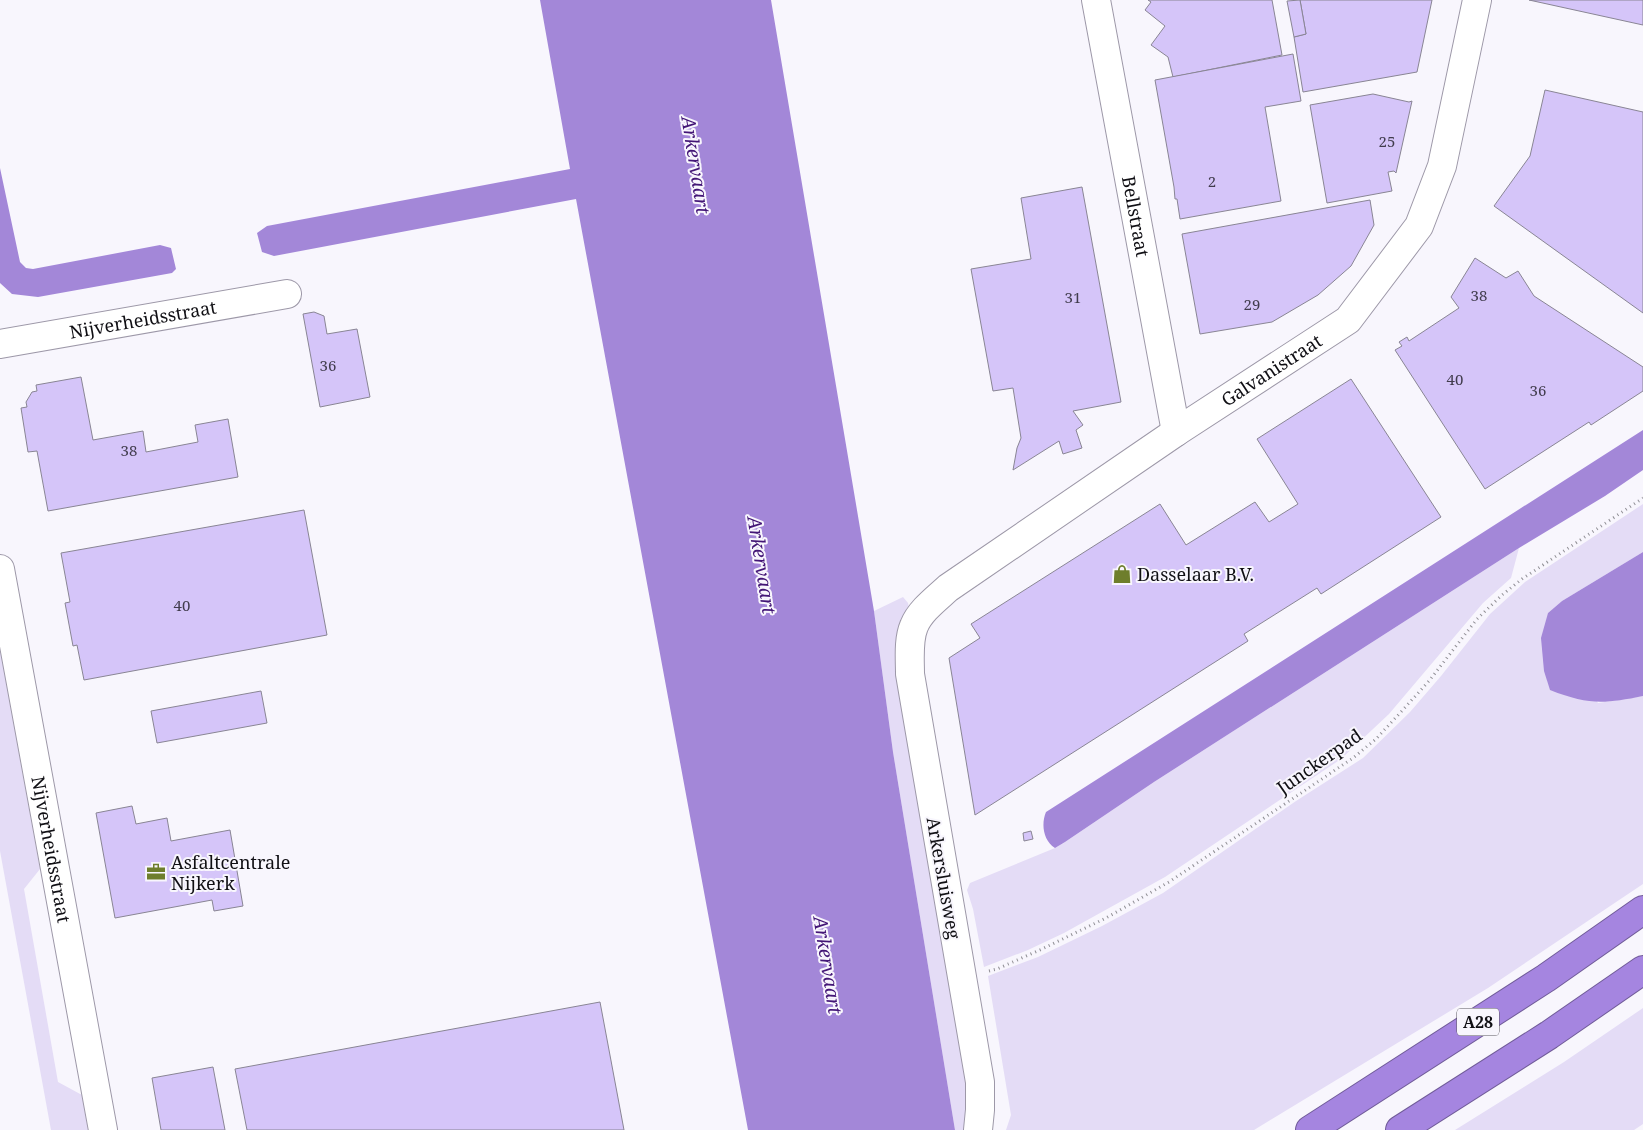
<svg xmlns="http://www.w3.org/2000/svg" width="1643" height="1130" viewBox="0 0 1643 1130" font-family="'Noto Serif',serif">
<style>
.green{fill:#e4dcf6}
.water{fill:#a387d8}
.building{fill:#d5c5f9;stroke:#898594}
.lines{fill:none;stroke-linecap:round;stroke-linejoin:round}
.minor-casing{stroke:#9d98a8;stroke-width:30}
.highway-casing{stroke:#715c99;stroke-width:30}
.path{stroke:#908f95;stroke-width:3;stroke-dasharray:1 4;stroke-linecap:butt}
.minor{stroke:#fff;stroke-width:28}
.highway{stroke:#a585e0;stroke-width:28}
.labels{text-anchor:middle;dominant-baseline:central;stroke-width:4;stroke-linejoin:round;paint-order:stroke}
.number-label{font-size:15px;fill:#413c4d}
.shield{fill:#f8f6fd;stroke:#56545a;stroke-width:1}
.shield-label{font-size:16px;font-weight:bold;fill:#100f14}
.street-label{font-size:18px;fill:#100f14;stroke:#f8f6fd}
.poi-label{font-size:18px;fill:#100f14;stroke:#f8f6fd;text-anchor:start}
.water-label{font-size:19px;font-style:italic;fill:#431676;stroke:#f8f6fd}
</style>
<rect width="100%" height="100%" fill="#f8f6fd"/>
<!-- green -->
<g class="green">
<polygon points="1643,504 1643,552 1562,601 1548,613 1598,703 1643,696 1643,884 1488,988 1254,1130 1006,1130 1011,1115 988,976 1038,957 1102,926 1163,893 1296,801 1363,758 1410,712 1441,676 1490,614 1525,582"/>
<polygon points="1519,548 1511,578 1483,603 1389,714 1341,759 1165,877 1064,933 1028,950 984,967 973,909 967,890 970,883 1055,848 1065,842 1154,782"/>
<polygon points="903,597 908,603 909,608 904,618 967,1060 969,1130 955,1130 893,752 874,611"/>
<polygon points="0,649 40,869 24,889 58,1082 82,1095 88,1130 51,1130 0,851"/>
<polygon points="1643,1008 1643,1124 1634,1130 1455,1130 1564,1062"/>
</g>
<!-- water -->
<g class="water">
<polygon points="540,0 771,0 874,611 893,752 955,1130 748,1130 576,199 274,256 262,252 257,233 267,226 570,169"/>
<polygon points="0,168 20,262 26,268 33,269 160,245 171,248 176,269 172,273 38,297 12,294 0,283"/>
<path d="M1643 430V470L1605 496 1519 548 1154 782 1065 842 1055 848C1043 840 1041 824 1046 812Z"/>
<path d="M1643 552V696C1604 704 1588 705 1550 690L1544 671 1541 638 1548 613 1562 601Z"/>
</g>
<!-- building -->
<g class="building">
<polygon points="1148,0 1272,0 1282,55 1173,77 1168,57 1151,45 1165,26 1145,10 1151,2"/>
<polygon points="1300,0 1432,0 1417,72 1303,92 1294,37 1306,34"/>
<polygon points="1300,0 1306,34 1294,37 1287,1"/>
<polygon points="1529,0 1643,0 1643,25"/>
<polygon points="1293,54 1301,101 1265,107 1281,201 1180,219 1177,199 1175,199 1174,187 1155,80"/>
<polygon points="1545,90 1643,112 1643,313 1494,206 1530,156"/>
<polygon points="1373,94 1409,102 1412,101 1396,173 1394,171 1388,172 1392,191 1327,203 1310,105"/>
<polygon points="1082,187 1121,402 1073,411 1083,425 1076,430 1082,448 1063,454 1059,441 1013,470 1017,448 1021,438 1013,388 993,391 971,269 1031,259 1021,198"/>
<polygon points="1370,200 1374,225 1351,266 1318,295 1272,322 1200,334 1182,234"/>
<polygon points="1475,258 1506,278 1518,271 1534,296 1643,367 1643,391 1591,425 1589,422 1485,489 1395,350 1402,346 1399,342 1407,337 1409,341 1459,308 1451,297"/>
<polygon points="314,312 324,316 327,334 357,329 370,397 320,407 303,314"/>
<polygon points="81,377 93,440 143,431 146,452 198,442 195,425 228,419 238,477 48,511 37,451 28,452 21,408 27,407 26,402 32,392 37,391 36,385"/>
<polygon points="1351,379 1441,517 1321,594 1317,588 1244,634 1248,641 975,815 949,658 980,638 971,624 1160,504 1186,545 1255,502 1269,522 1298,504 1257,439"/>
<polygon points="304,510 327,635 84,680 77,645 73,646 65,603 70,602 61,553"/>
<polygon points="261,691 267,723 157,743 151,711"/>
<polygon points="132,806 136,824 167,818 171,841 230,830 243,906 214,911 212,900 115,918 96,813"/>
<polygon points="1031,831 1033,839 1024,841 1023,833"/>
<polygon points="600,1002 624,1130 247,1130 235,1069"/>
<polygon points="213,1067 225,1130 161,1130 152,1078"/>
</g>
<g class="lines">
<!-- minor casing -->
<g class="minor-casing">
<g id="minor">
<path id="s1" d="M1096 0 1176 432"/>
<path id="s2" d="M0 344 287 294"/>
<path id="s3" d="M0 569 103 1130"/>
<path id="s4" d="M978 1130 980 1110V1082L910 674C910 659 908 640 914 626 920 611 936 599 948 588L1176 432 1348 320 1419 226 1442 166 1477 0"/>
</g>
</g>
<!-- highway casing -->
<g class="highway-casing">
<g id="highway">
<polyline points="1310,1130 1546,978 1643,910"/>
<polyline points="1400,1130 1549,1035 1643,970"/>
</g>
</g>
<!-- path -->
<polyline class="path" points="989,971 997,969 1042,949 1106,918 1169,882 1353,758 1376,739 1400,713 1429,681 1477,619 1502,595 1522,579 1643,498"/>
<!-- minor -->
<use href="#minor" class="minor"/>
<!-- highway -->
<use href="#highway" class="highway"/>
</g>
<!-- icons -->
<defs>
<g id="shop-bare" transform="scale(1.5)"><path d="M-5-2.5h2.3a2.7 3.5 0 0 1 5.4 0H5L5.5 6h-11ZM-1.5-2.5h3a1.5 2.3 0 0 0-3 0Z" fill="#6e7e2c" stroke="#f8f6fd" stroke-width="2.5" paint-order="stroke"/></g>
<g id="office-bare" transform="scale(1.5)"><path d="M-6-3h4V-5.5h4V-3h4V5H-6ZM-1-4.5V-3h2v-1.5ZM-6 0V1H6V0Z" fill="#6e7e2c" stroke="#f8f6fd" stroke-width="2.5" paint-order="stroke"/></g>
</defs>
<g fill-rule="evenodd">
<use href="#shop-bare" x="1122" y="574"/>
<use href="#office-bare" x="156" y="872"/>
</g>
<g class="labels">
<!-- number labels -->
<g class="number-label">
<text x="1387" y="141">25</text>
<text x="1212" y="181">2</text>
<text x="1479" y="295">38</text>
<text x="1073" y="297">31</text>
<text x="1252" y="304">29</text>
<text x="328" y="365">36</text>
<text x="1455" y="379">40</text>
<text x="1538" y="390">36</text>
<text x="129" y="450">38</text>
<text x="182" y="605">40</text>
</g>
<!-- shield labels -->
<rect class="shield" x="1457" y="1008.5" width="42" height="27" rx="4"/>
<g class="shield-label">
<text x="1478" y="1022">A28</text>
</g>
<!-- street labels -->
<g class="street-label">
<text stroke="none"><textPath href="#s1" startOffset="220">Bellstraat</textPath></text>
<text stroke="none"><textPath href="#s2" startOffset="145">Nijverheidsstraat</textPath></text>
<text stroke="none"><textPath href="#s4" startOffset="952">Galvanistraat</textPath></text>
<text transform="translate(1319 761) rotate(-35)">Junckerpad</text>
<text stroke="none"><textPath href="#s3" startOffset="285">Nijverheidsstraat</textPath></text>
<text transform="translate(944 878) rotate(80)">Arkersluisweg</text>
</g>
<!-- poi labels -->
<g class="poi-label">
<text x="1137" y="574">Dasselaar B.V.</text>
<text x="171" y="862">Asfaltcentrale<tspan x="171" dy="21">Nijkerk</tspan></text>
</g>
<!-- water labels -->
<g class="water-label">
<text transform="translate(696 165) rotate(81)">Arkervaart</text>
<text transform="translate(762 565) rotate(81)">Arkervaart</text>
<text transform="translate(828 965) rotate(81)">Arkervaart</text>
</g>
</g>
</svg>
